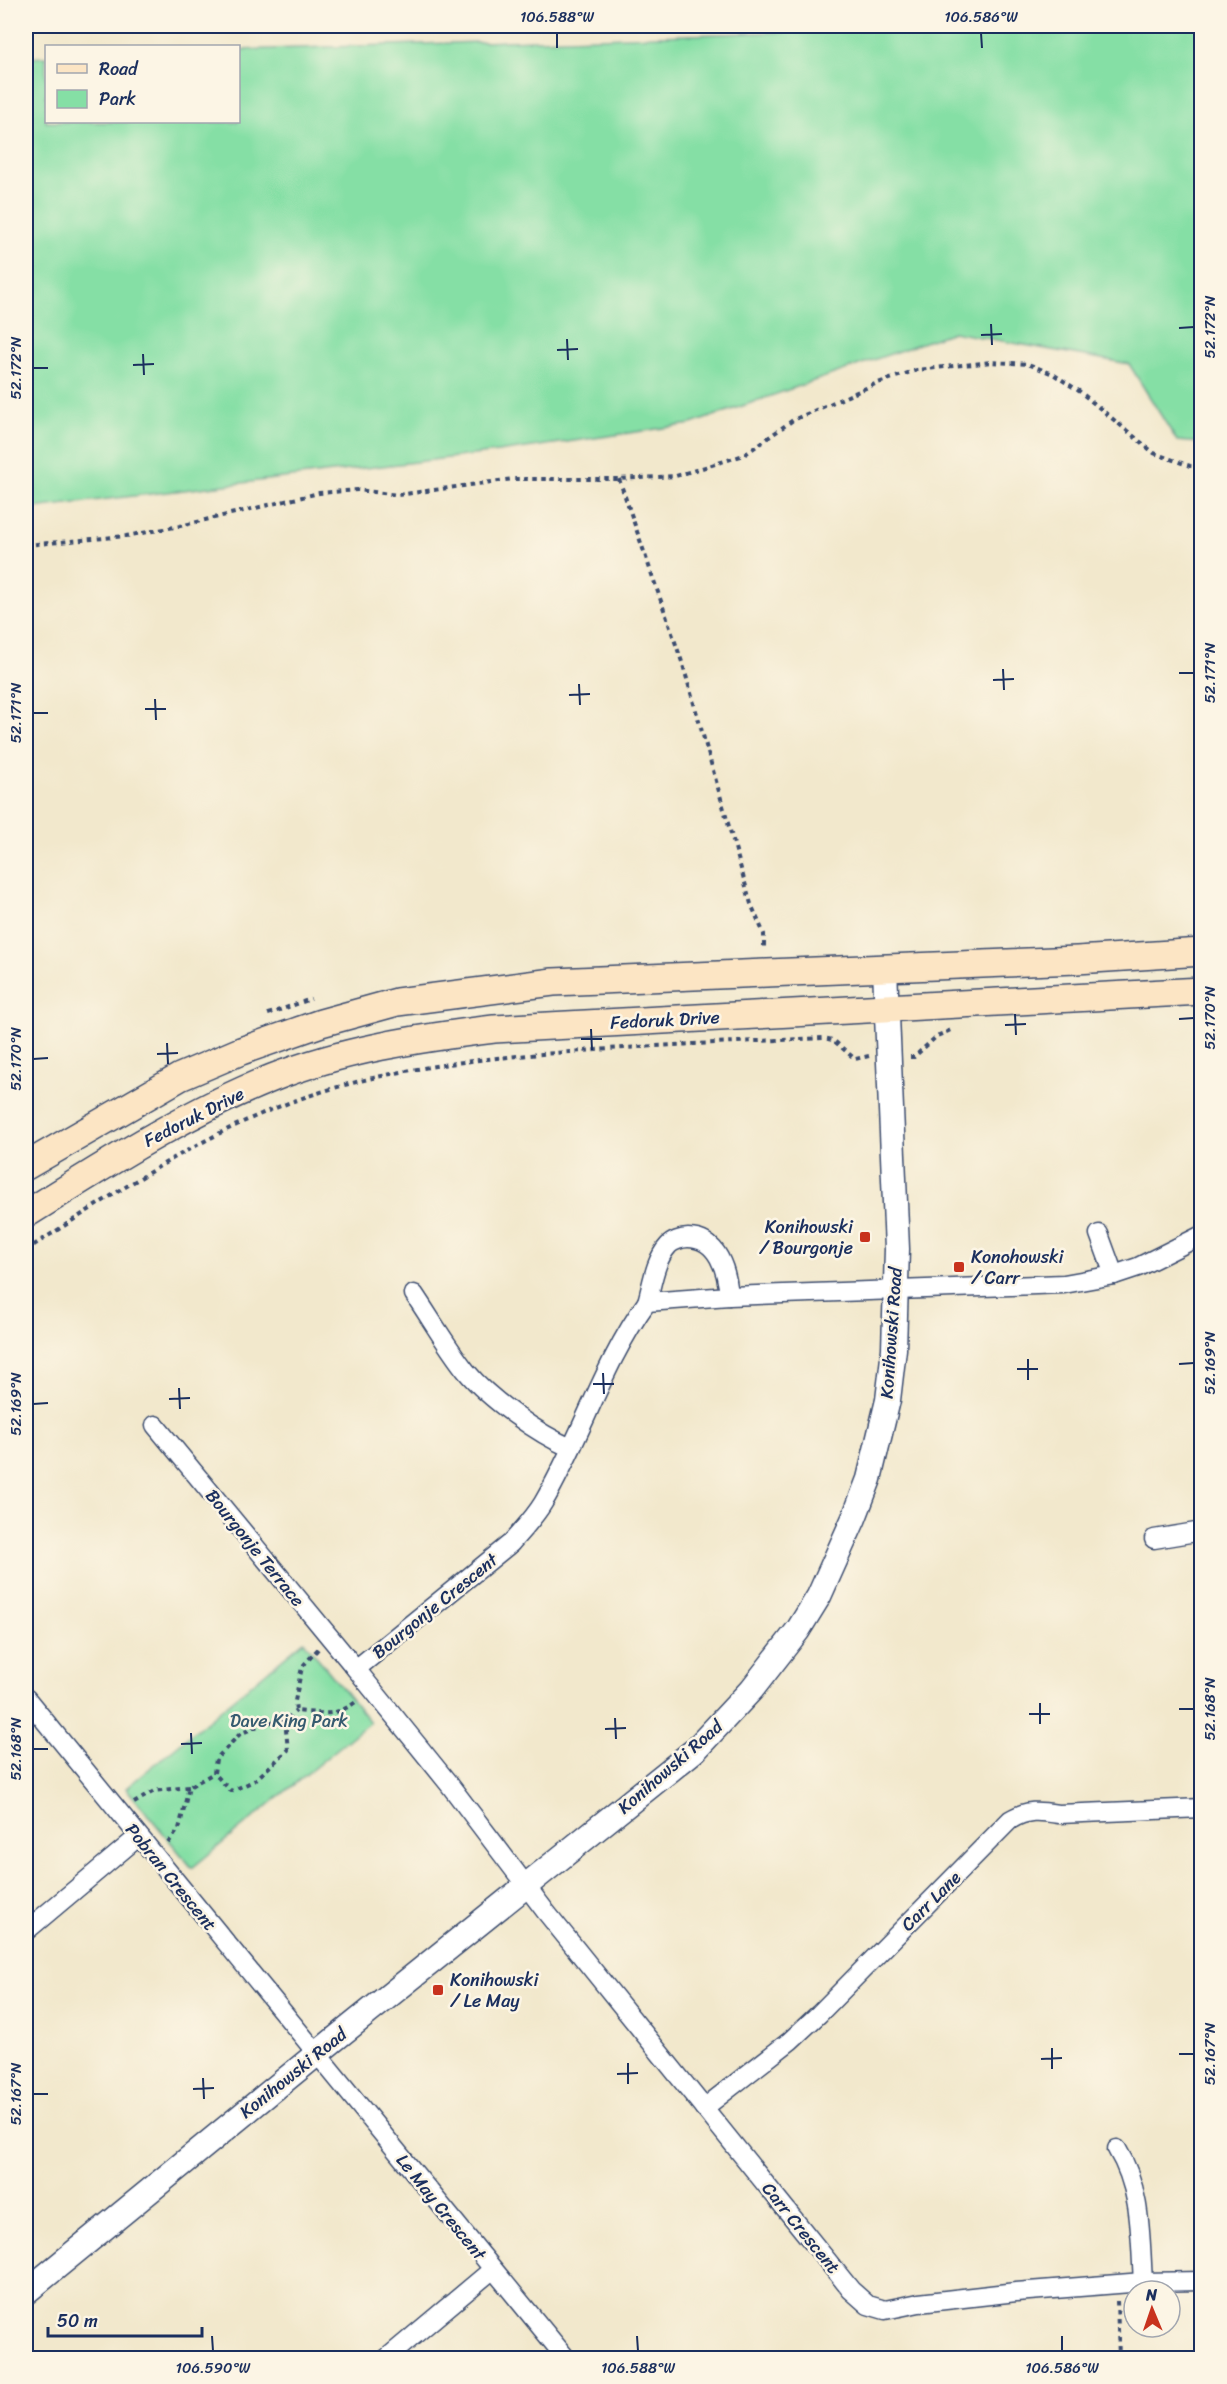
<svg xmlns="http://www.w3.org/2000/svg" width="1227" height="2384" viewBox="0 0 1227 2384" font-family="Sriracha,sans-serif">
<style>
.green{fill:#85dfa5;stroke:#508782;stroke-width:1.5}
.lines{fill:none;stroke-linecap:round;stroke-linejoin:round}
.minor-casing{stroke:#3b4b6e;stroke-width:21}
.tertiary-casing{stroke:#3b4b6e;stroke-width:27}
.secondary-casing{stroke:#3b4b6e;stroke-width:30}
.path{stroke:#3b4b6e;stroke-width:4;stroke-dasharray:4.5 4.5;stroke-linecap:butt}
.minor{stroke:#fff;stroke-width:18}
.tertiary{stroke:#fff;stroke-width:24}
.secondary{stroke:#fce5c4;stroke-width:27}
.ticks{fill:none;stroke:#1b2f5e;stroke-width:2}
.poi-dot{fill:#c8321e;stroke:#fcf5e5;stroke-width:2}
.labels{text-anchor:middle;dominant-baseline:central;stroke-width:5;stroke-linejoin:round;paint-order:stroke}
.street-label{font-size:18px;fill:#1b2f5e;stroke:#fcf5e5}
.poi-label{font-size:18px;fill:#1b2f5e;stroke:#fcf5e5;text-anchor:start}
.park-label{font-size:18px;fill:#365b70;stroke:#fcf5e5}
.neatline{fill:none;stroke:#1b2f5e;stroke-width:2}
.ticks-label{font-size:15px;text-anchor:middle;fill:#1b2f5e}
</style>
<rect width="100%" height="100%" fill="#fcf5e5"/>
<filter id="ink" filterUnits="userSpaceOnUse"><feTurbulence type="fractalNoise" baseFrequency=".0167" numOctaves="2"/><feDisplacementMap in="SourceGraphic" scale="12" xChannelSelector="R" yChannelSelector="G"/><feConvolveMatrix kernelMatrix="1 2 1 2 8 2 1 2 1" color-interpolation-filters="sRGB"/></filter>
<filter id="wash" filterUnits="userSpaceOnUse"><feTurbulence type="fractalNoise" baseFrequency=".008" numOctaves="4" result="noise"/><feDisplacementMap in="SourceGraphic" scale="24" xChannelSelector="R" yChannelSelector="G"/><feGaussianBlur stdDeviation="1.35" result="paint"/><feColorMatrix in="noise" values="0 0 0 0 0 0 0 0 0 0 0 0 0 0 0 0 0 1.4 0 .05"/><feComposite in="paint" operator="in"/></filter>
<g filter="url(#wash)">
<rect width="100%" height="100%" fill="#f2e8cc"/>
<!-- green -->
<g class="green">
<polygon points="960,26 1201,26 1201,443 1177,441 1129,364 953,332 691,424 498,452 26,509 26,58 46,57 46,122 238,122 239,50"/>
<polygon points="304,1641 370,1722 192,1868 126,1788"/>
</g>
</g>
<g filter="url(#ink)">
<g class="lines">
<!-- minor casing -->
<g class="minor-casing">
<g id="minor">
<polyline points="1099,1234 1114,1275"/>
<path d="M1202 1235 1138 1267 1114 1275 1064 1284 729 1296 647 1302C603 1363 581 1439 543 1503 534 1518 522 1530 511 1543L356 1669 449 1784 546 1912 851 2290 868 2305 885 2310 919 2303 1016 2292 1143 2282 1202 2281"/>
<path d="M414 1294C431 1319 447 1347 466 1371 489 1399 538 1434 571 1448"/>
<path d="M647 1302C652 1285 655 1260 668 1246 672 1241 682 1238 688 1238 718 1238 727 1271 729 1296"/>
<polyline points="155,1425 356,1669"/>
<polyline points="1154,1539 1202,1531"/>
<polyline points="26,1698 566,2358"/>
<polyline points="26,1931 138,1837"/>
<path d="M704 2108 790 2041 819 2014 1010 1820C1028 1809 1039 1811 1059 1814L1202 1808"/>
<path d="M1117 2149C1142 2190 1140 2236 1143 2282"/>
<polyline points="387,2358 492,2270"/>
</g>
</g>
<!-- tertiary casing -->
<g class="tertiary-casing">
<polyline id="tertiary" points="26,2292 335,2039 695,1750 752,1689 798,1630 819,1596 854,1518 869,1479 888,1400 894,1349 897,1249 885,969"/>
</g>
<!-- secondary casing -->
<g class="secondary-casing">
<g id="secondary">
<polyline points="26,1166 180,1077 241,1051 321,1023 397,1002 553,982 1077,960 1202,952"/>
<path d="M26 1214C105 1165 185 1113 272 1078 342 1050 419 1038 494 1029L1202 991"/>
</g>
</g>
<!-- path -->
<g class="path">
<polyline points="619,479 683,665 751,904 764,934 764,951"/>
<polyline points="26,545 126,536 180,526 319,493 358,490 398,495 513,479 619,479 676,476 744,455 793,420 875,384 917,370 991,362 1028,364 1053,374 1079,391 1154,453 1190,466 1202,467"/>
<polyline points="268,1014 311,999"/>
<polyline points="910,1057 914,1057 937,1036 953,1029"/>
<path d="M26 1250C101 1203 179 1149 261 1114 359 1072 464 1059 570 1052 654 1045 739 1042 823 1038L833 1040 855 1059 869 1056"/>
<path d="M318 1649 302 1667 295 1701 296 1711C322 1713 335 1718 357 1701"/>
<polyline points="285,1720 288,1750 254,1781 231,1791 214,1773 216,1759 240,1734 265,1723 285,1720 296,1711"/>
<polyline points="134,1803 154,1791 189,1787"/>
<polyline points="168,1843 179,1829 189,1787 214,1773"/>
<polyline points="1117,2301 1119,2358"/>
</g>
<!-- minor -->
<use href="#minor" class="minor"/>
<!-- tertiary -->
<use href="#tertiary" class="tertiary"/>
<!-- secondary -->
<use href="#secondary" class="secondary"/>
</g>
</g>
<!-- ticks -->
<path class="ticks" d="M557 33V48M981 33 982 48M991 324 992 345M1179 328 1194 327M981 335 1002 334M567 339 568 360M557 350 578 349M143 354 144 375M133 365 154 364M33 368H48M1003 669 1004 690M1179 673H1194M993 680 1014 679M579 684 580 705M569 695 590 694M155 699 156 720M145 709H166M33 713H48M1015 1014 1016 1035M1179 1019 1194 1018M1005 1025 1026 1024M591 1029 592 1050M581 1039H602M167 1043 168 1064M157 1054 178 1053M33 1059 48 1058M1028 1359V1380M1179 1364 1194 1363M1017 1369H1038M603 1373 604 1394M593 1384H614M179 1388 180 1409M169 1399 190 1398M33 1404 48 1403M1040 1703V1724M1179 1709H1194M1029 1714H1050M615 1718 616 1739M605 1729 626 1728M191 1733 192 1754M181 1744 202 1743M33 1749H48M1052 2048V2069M1179 2054H1194M1041 2059 1062 2058M628 2063V2084M617 2074 638 2073M203 2078 204 2099M193 2089 214 2088M33 2094H48M212 2336 213 2351M637 2336 638 2351M1062 2336V2351"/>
<!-- markers -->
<g class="poi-dot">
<rect x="859" y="1231" width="12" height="12" rx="3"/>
<rect x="953" y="1261" width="12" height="12" rx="3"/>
<rect x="432" y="1984" width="12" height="12" rx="3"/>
</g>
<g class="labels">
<!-- street labels -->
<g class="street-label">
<text transform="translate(665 1020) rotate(-3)">Fedoruk Drive</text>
<text transform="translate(194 1117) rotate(-27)">Fedoruk Drive</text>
<text transform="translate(891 1333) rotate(-86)">Konihowski Road</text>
<text transform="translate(255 1548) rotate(51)">Bourgonje Terrace</text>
<text transform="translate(435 1606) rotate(-39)">Bourgonje Crescent</text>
<text transform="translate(670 1767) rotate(-41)">Konihowski Road</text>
<text transform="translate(171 1877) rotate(51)">Pobran Crescent</text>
<text transform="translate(931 1901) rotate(-45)">Carr Lane</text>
<text transform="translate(293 2073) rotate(-39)">Konihowski Road</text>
<text transform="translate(441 2207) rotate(51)">Le May Crescent</text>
<text transform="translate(801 2228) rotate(51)">Carr Crescent</text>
</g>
<!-- poi labels -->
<g class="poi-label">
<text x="853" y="1227" text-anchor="end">Konihowski<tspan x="853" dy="21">/ Bourgonje</tspan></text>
<text x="971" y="1257">Konohowski<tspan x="971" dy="21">/ Carr</tspan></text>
<text x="450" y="1980">Konihowski<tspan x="450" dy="21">/ Le May</tspan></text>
</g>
<!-- park labels -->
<g class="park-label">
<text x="289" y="1721">Dave King Park</text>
</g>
</g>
<!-- margin -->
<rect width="1227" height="2384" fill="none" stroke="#fcf5e5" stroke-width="66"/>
<!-- legend -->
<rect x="45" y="45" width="195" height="78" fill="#fcf5e5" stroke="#a2a6af" stroke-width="1.5"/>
<rect x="57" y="64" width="30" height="9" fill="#fce5c4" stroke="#a2a6af" stroke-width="1.5"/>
<text x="99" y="75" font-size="18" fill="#1b2f5e">Road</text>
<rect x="57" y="90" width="30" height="18" fill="#85dfa5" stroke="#a2a6af" stroke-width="1.5"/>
<text x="99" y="105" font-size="18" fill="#1b2f5e">Park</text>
<!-- north arrow -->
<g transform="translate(1152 2309) rotate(358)"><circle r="28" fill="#fcf5e5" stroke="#a2a6af" stroke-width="1.5"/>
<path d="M0-4.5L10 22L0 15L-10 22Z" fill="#c8321e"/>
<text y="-9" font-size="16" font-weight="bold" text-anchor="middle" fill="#1b2f5e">N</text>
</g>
<!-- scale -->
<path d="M48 2327v9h154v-9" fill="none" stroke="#1b2f5e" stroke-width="3"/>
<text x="57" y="2327" font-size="18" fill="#1b2f5e" stroke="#fcf5e5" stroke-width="4.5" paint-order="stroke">50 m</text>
<rect x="33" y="33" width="1161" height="2318" class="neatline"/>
<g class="ticks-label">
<text x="557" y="22">106.588°W</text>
<text x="981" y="22">106.586°W</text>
<text transform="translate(1210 327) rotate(-90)" y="5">52.172°N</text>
<text transform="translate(16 368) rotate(-90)" y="5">52.172°N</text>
<text transform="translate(1210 673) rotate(-90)" y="5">52.171°N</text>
<text transform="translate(16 713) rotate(-90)" y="5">52.171°N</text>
<text transform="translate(1210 1018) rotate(-90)" y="5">52.170°N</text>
<text transform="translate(16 1059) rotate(-90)" y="5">52.170°N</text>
<text transform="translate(1210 1363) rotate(-90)" y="5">52.169°N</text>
<text transform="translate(16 1404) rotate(-90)" y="5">52.169°N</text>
<text transform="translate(1210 1709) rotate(-90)" y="5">52.168°N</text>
<text transform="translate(16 1749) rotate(-90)" y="5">52.168°N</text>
<text transform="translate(1210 2054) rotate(-90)" y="5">52.167°N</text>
<text transform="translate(16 2094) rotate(-90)" y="5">52.167°N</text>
<text x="213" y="2373">106.590°W</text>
<text x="638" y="2373">106.588°W</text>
<text x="1062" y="2373">106.586°W</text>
</g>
</svg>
